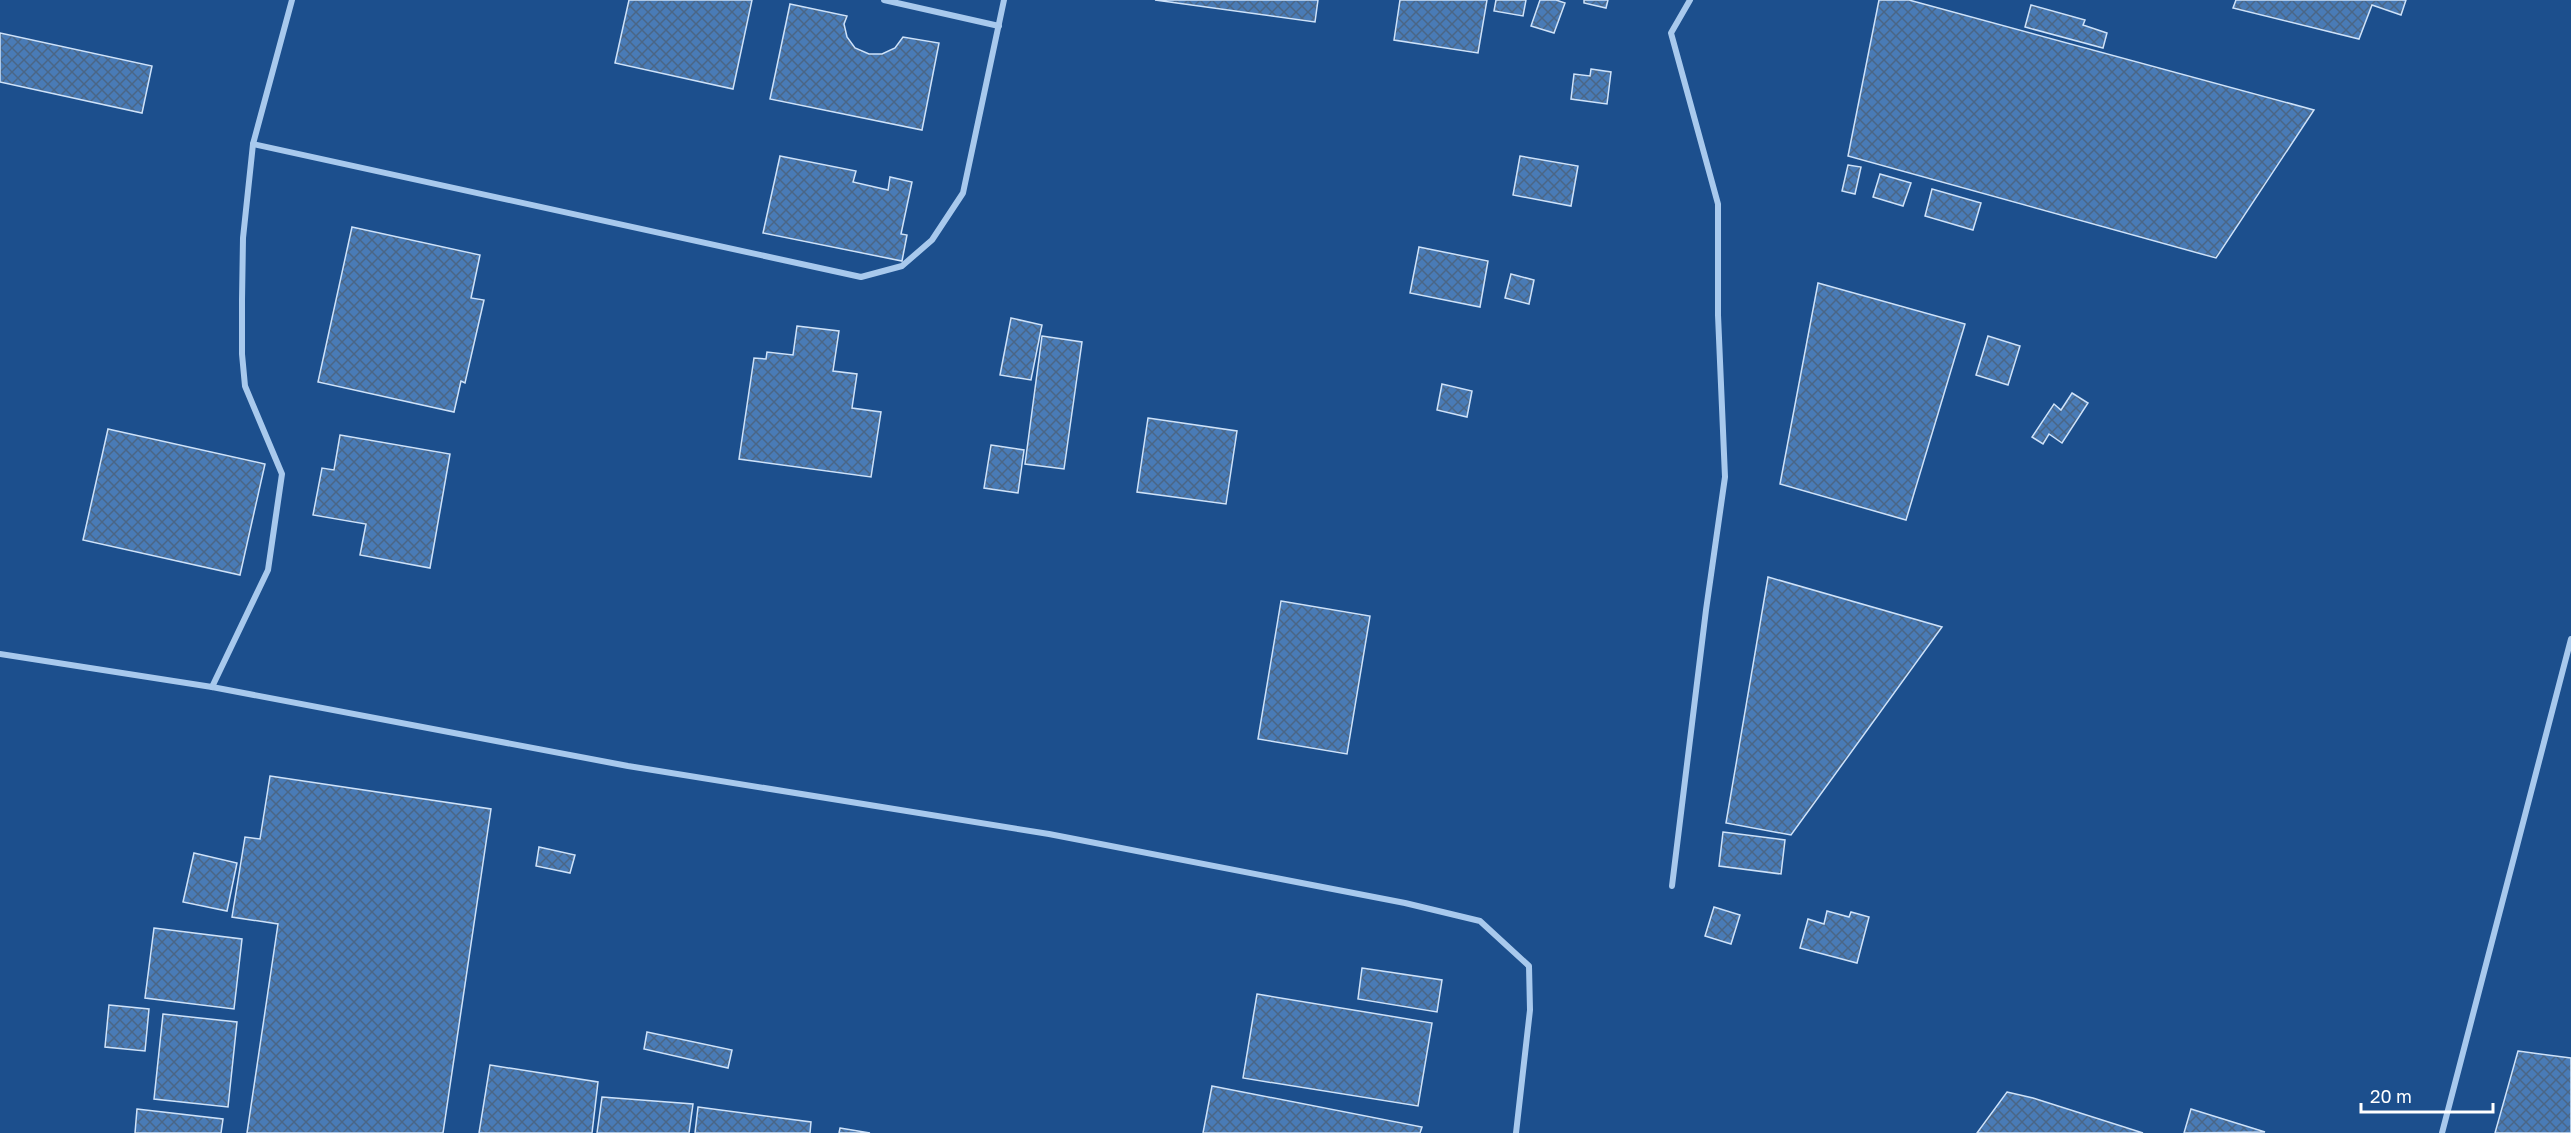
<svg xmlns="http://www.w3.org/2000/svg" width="2571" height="1133" viewBox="0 0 2571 1133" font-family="'Golos Text',sans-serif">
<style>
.building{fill:url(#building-cross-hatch);stroke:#cee2f9;stroke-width:1.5}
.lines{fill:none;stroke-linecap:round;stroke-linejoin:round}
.minor{stroke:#a8c9ed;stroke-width:6}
</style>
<defs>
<pattern id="building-cross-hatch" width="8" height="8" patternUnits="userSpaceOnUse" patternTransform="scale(1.5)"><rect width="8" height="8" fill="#497bb6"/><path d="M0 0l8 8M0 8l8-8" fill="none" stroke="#4a6686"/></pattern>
</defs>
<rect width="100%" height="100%" fill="#1c4f8d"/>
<!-- building -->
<g class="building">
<polygon points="629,0 752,0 733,89 615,63"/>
<polygon points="1155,0 1318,0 1315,22"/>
<polygon points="1400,0 1487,0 1478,53 1394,40"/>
<polygon points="1496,0 1526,0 1523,16 1494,11"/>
<polygon points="1540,0 1556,0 1565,3 1554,33 1531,26"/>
<polygon points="1584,0 1608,0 1606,8 1584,3"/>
<polygon points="1879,0 1909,0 2314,110 2216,258 1848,156"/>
<polygon points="2236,0 2406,0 2401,15 2372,5 2359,39 2233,8"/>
<polygon points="790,4 847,16 844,24 847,37 855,48 869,54 882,54 895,48 903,37 939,43 922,130 770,99"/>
<polygon points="2031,5 2085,20 2083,25 2107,33 2103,48 2025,27"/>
<polygon points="0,33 152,66 142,113 0,82"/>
<polygon points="1591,69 1611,72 1607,104 1571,99 1574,74 1590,76"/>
<polygon points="780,156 856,171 853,182 888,190 890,177 912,182 901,234 907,235 902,261 763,233"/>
<polygon points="1520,156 1578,166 1571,206 1513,195"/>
<polygon points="1848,165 1861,167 1855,194 1842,191"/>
<polygon points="1880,174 1911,183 1903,206 1873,197"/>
<polygon points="1932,189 1981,203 1973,230 1925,216"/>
<polygon points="352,227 480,255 471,298 484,300 465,383 461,381 454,412 318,382"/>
<polygon points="1419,247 1488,261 1480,307 1410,293"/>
<polygon points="1511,274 1534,280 1529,304 1505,298"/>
<polygon points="1818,283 1965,324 1906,520 1780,484"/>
<polygon points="1011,318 1042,325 1031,380 1000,375"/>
<polygon points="797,326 839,331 833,371 857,374 852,408 881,412 871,477 739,459 754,358 766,359 767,352 793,355"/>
<polygon points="1042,336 1082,342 1064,469 1025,464"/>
<polygon points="1988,336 2020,346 2008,385 1976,375"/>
<polygon points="1442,384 1472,391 1467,417 1437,410"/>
<polygon points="2072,393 2088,403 2062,443 2049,434 2043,444 2032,437 2054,404 2061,410"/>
<polygon points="1148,418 1237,431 1226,504 1137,492"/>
<polygon points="108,429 265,464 240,575 83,540"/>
<polygon points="340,435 450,454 430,568 360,555 366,524 313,515 322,468 334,470"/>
<polygon points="991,445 1024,450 1018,493 984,488"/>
<polygon points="1768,577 1942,627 1791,835 1726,823"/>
<polygon points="1281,601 1370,616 1347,754 1258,739"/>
<polygon points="270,776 491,809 443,1133 247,1133 278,924 232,917 245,837 260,839"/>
<polygon points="1723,832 1785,840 1781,874 1719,866"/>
<polygon points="539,847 575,855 570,873 536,866"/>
<polygon points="194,853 237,863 227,911 183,902"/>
<polygon points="1714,907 1740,915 1731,944 1705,936"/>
<polygon points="1827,911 1849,917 1851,912 1869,917 1857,963 1800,948 1808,919 1824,924"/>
<polygon points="154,928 242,939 234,1009 145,998"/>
<polygon points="1362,968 1442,980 1437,1012 1358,999"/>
<polygon points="1257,994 1432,1023 1418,1106 1243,1078"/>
<polygon points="109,1005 149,1009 145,1051 105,1047"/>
<polygon points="163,1014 237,1022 228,1107 154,1099"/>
<polygon points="647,1032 732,1050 728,1068 644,1049"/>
<polygon points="2518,1051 2571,1058 2571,1133 2495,1133"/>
<polygon points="490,1065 598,1082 592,1133 479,1133"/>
<polygon points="1212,1086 1422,1127 1420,1133 1203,1133"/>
<polygon points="2007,1092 2033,1098 2143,1133 1977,1133"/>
<polygon points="602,1097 693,1104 689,1133 597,1133"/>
<polygon points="698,1107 811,1122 810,1133 695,1133"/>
<polygon points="137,1109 223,1119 221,1133 135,1133"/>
<polygon points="2191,1109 2265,1132 2184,1133"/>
<polygon points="840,1128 870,1133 839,1133"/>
</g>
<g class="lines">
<!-- minor -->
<g class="minor">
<polyline points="884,0 999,26"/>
<polyline points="253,144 861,277 902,266 932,240 963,193 1004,0"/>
<polyline points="0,654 212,687 628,766 1049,834 1405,903 1480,921 1529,966 1530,1010 1516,1133"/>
<polyline points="212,687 268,570 282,474 245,386 242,354 242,300 243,238 253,144 292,0"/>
<polyline points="1672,886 1706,610 1725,477 1718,315 1718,204 1671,33 1690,0"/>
<polyline points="2442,1133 2571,639"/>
</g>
</g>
<!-- scale -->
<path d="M2361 1103v9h132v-9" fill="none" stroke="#ffffff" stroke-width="3"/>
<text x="2370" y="1103" font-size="18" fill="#ffffff" stroke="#1c4f8d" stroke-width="4.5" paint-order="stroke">20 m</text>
</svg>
